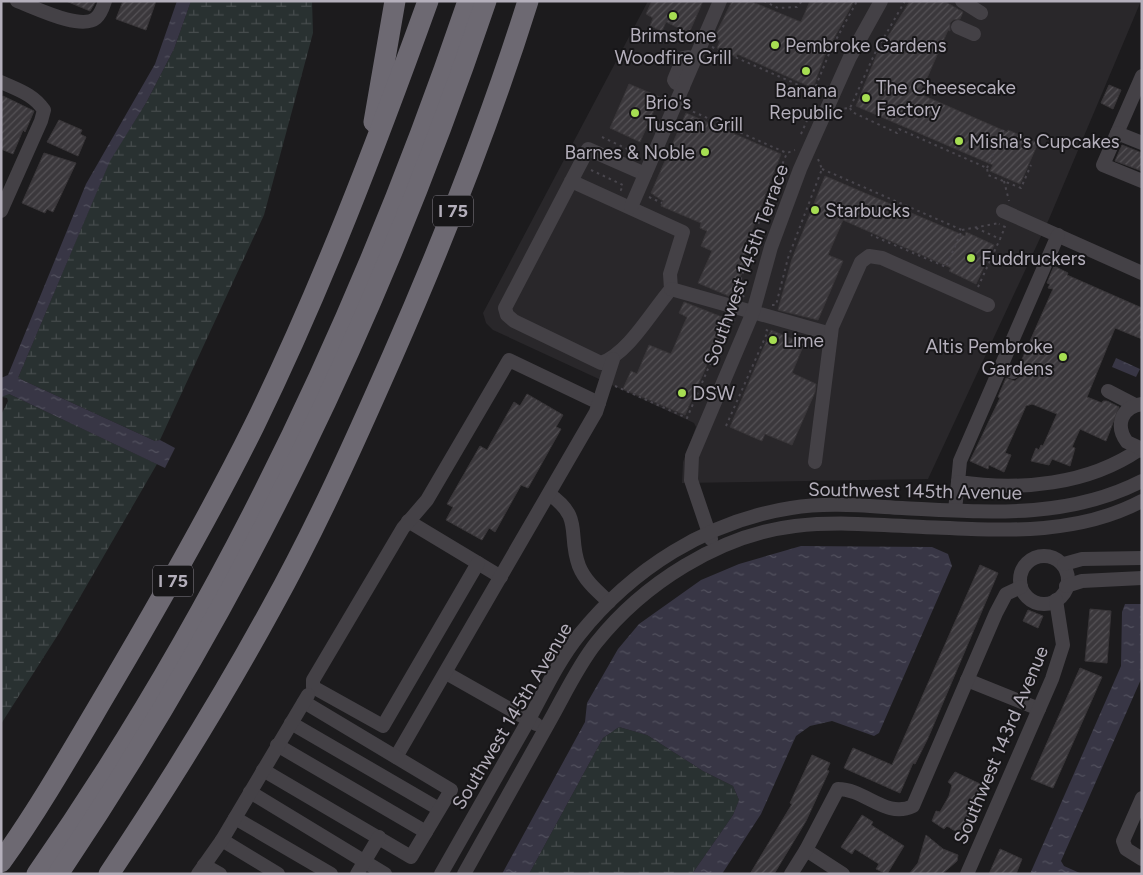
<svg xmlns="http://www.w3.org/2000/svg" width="1143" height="875" viewBox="0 0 1143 875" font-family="Figtree,sans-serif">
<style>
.built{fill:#29272a}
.wetland{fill:url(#wetland-marsh)}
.water{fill:url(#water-ripples)}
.building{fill:url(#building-hatch);stroke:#383538}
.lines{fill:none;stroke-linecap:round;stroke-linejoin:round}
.path{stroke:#49464d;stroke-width:2;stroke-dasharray:2.5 4;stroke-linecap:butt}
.minor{stroke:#444146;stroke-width:14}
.highway{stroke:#6d6972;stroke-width:21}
.poi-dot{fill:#a6de52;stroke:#171618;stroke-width:2}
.labels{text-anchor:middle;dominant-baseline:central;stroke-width:4;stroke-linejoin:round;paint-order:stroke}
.shield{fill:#171618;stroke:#85818a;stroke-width:1}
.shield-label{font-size:18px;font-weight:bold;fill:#b4afbb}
.poi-label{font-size:19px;fill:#b4afbb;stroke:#171618;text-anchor:start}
.street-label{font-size:19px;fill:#b4afbb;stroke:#171618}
</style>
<defs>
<pattern id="wetland-marsh" width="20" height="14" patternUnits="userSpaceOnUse" patternTransform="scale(1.25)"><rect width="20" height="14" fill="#293131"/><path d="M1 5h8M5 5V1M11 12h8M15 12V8" fill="none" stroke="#464c4d"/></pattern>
<pattern id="water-ripples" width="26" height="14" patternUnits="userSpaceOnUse" patternTransform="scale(1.25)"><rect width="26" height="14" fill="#383645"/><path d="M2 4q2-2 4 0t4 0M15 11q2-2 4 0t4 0" fill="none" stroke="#52515e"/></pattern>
<pattern id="building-hatch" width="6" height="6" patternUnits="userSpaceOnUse" patternTransform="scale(1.25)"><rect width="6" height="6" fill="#3b383c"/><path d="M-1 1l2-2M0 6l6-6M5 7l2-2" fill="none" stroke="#555256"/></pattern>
</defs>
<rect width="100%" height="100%" fill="#1c1b1d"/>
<!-- built -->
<polygon class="built" points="648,1 1141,1 1049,219 928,479 682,483 683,462 696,427 694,423 493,330 486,323 483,313"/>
<!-- wetland -->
<g class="wetland">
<polygon points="191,1 312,1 313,33 264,215 160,440 155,441 18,378 110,160 146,103 174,49"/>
<polygon points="4,394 9,394 157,464 61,630 1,724 1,415 8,401 7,398 2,397"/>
<polygon points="619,727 647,735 703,771 733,786 739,800 733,815 692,874 529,874 603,738"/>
</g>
<!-- water -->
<g class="water">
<polygon points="177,1 191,1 174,49 146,103 110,161 18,378 155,441 160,440 175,448 165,468 9,394 1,397 1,378 8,375 86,184 155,64"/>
<polygon points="1116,358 1140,369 1136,377 1112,367"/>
<polygon points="801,546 932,547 948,554 952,566 879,733 874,736 832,721 810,726 796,736 761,814 722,874 692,874 733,815 739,800 733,786 703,771 647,735 619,727 603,738 529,874 502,874 585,722 587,703 618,649 639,624 701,580 739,564"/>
<polygon points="1125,604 1142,604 1142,677 1061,861 1064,866 1082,874 1030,874 1121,666 1122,612"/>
</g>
<!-- building -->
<g class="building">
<polygon points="66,1 96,1 90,11"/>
<polygon points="123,1 156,1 146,30 116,19"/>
<polygon points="652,1 703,1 689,33 666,22 662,31 650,26 653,18 646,14"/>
<polygon points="732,1 750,1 801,22 810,1 854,1 824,57 813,88 737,54 736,57 717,48 720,41 714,38"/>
<polygon points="910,1 944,1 963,12 960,19 953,20 950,23 950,31 948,30 920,94 1007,132 1008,130 1038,143 1020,184 990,171 993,165 856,106 877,54"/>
<polygon points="629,84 660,97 640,142 610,128"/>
<polygon points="1109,85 1121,90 1113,109 1101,103"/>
<polygon points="3,96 34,111 25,132 23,130 13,154 1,149 1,101"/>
<polygon points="686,113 781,154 750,236 742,273 731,297 698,283 712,251 701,246 707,231 700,228 701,223 661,206 663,201 651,193"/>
<polygon points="59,120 82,130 80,134 86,137 78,156 47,142"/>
<polygon points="1122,145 1142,153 1142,171 1115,161"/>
<polygon points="44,153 76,163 53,212 47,209 45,213 22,203"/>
<polygon points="825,176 965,236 966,232 994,245 976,284 949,271 951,268 843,220 828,255 843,261 818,320 778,310 792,259"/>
<polygon points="1054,266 1068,273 1067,275 1142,308 1142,339 1115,328 1087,397 1102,403 1103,401 1107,401 1119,407 1106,441 1080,429 1072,447 1075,448 1070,466 1052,459 1049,465 1031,461 1036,448 1039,450 1041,445 1043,446 1057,414 1032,404 1026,406 1005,453 1011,455 1004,472 989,465 988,469 970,461 1000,398 998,397 1006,378 1015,381 1021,376 1019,366 1053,289 1048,288 1050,284 1047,283"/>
<polygon points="684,302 727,319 685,415 623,389 631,371 637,374 649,345 671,354 687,317 679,313"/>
<polygon points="771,330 804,344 792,373 816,384 815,392 792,445 765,434 762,441 730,427"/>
<polygon points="527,394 563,415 556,427 561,429 528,488 521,485 495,532 489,528 482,540 446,520 453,507 447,504 480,446 487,450 514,402 520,406"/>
<polygon points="980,565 998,573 928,738 915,764 913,763 900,793 844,768 853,748 892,765"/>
<polygon points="1090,609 1111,611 1107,663 1085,661"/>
<polygon points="1028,610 1043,616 1038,628 1023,621"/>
<polygon points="1080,668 1102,677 1053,788 1031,779"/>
<polygon points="812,755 830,763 827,770 829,771 806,821 774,874 750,874 792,804 790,803"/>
<polygon points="955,772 978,783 990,787 971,810 968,822 972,825 968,831 963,830 960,834 947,826 944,829 932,821 936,811 940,812 949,796 952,785 948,782"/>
<polygon points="862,815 873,822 871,825 904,846 887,874 876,869 879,864 855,849 852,854 841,847"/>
<polygon points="926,835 943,849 958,855 957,861 942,874 909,874 918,863"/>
<polygon points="1000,849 1022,859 1016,874 989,874"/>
</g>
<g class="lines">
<!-- path -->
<g class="path">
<polyline points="764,1 778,8 797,7 802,1"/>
<polyline points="712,47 810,90 815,88"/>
<polyline points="817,99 815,88 831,49 857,1"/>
<polyline points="850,108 852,112 897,133 899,129 987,168 988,175 1021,188 1031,165"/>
<polyline points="687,109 782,151 787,153 795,150"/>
<polyline points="838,109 850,108 875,53 905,1"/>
<polyline points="801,134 809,116"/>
<polyline points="602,137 640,155"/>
<polyline points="987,168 1004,129"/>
<polyline points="822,169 962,230 946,267 871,235"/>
<polyline points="591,170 623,185 621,190 625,192"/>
<polyline points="1004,181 1009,201"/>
<polyline points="649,197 662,203"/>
<polyline points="976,228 1000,239 1005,227 999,224"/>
<polyline points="962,230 999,223"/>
<polyline points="978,287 1000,239"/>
<polyline points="734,296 738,288"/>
<polyline points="744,297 738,288 763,210 787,153"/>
<polyline points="772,305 776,305 788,258 822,169 818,159"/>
<polyline points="615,386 687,418 728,322 735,320"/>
<polyline points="726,426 768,331 765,329"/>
</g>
<!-- minor -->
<g class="minor">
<path d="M17 1C34 7 81 31 96 18 101 14 103 7 105 1"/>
<polyline points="962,1 981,13"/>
<polyline points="958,27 974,34"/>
<polyline points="1142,76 1103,165 1142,181"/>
<path d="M1 82C18 90 33 94 44 110L41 121 1 211"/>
<polyline points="683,87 676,83 674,80 683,58 688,57 694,60"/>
<polyline points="1117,133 1142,143"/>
<path d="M571 181 683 232 670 274 671 289C652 311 628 354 601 363L514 321 507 315 505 308 588 149 645 174"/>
<polyline points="631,207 720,1"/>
<polyline points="1003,211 1142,273"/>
<path d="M1058 235 960 461 958 482C1020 491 1088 485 1140 449L1142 451"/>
<polyline points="671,289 831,334"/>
<polyline points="1001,367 1013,372"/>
<polyline points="1108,391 1135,405"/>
<path d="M1142 404C1121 407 1115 426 1127 442L1142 449"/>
<polyline points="815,462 832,327 861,262 869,256 882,258 988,305"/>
<path d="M549 494C584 518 567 534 579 566 585 581 597 591 609 602"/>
<polyline points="955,510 958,482"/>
<polyline points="408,521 501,577"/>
<polyline points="711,539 691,480 692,456 753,312 771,247 800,169 850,57 881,1"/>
<circle cx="1044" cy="580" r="24"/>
<polyline points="478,563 383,726 313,687 313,680 403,528 427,500 509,360 599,403"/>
<polyline points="1064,564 1082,559 1142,558"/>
<polyline points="1066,586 1082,581 1142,578"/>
<polyline points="446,673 536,724"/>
<polyline points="967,680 1039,709"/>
<polyline points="291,723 439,809"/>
<polyline points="277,745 426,832"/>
<polyline points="396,757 596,412 613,359"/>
<polyline points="263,770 411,857 451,790 304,702"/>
<polyline points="250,792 385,874"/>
<polyline points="1142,798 1123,841 1126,849 1142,859"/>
<polyline points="235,818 331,874"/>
<polyline points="222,840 278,874"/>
<polyline points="806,850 843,874"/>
<polyline points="204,865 220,874"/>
<polyline points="198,874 222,840 308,695"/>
<polyline points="357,874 379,837"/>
<path d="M441 874C470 824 498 773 527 723 543 694 558 661 579 635 632 569 707 521 791 508 828 502 866 506 902 508 984 512 1066 520 1142 481"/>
<path d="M464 874C492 824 520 774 548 724 563 698 577 667 596 643 643 584 719 535 795 526 838 521 881 525 923 527 997 530 1074 537 1142 501"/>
<path d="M791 874 806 850 838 789C865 789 886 819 913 806L996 613 1006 594 1021 587"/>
<polyline points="967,874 1052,679 1063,645 1056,600"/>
</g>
<!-- highway -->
<g class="highway">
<polyline points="374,122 395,1"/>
<path d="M1 862C41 806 76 744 111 685 161 600 210 515 254 426 321 289 376 145 428 1"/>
<path d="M37 874C224 606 363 310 468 1"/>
<path d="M58 874C243 599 380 315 486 1"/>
<path d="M109 874C167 787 222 699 272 607 317 526 355 441 392 357 443 241 490 122 528 1"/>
</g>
</g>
<!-- markers -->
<g class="poi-dot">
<circle cx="673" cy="16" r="5"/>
<circle cx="775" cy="45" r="5"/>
<circle cx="806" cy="71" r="5"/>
<circle cx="866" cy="98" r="5"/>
<circle cx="635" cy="113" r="5"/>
<circle cx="959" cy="141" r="5"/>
<circle cx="705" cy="152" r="5"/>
<circle cx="815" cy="210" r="5"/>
<circle cx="971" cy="258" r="5"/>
<circle cx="773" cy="340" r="5"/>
<circle cx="1063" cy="357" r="5"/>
<circle cx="682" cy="393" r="5"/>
</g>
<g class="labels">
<!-- shield labels -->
<g class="shield">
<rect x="433" y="195.5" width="40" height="31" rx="4"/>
<rect x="153" y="565.5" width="40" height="31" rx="4"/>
</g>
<g class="shield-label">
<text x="453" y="211">I 75</text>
<text x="173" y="581">I 75</text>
</g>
<!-- poi labels -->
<g class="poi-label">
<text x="673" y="35" text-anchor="middle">Brimstone<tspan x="673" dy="22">Woodfire Grill</tspan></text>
<text x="785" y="45">Pembroke Gardens</text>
<text x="876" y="87">The Cheesecake<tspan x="876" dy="22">Factory</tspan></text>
<text x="806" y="90" text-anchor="middle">Banana<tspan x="806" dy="22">Republic</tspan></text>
<text x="645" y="102">Brio's<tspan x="645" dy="22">Tuscan Grill</tspan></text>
<text x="969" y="141">Misha's Cupcakes</text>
<text x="695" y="152" text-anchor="end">Barnes &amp; Noble</text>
<text x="825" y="210">Starbucks</text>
<text x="981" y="258">Fuddruckers</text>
<text x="783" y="340">Lime</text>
<text x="1053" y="346" text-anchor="end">Altis Pembroke<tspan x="1053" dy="22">Gardens</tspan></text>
<text x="692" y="393">DSW</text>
</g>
<!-- street labels -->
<g class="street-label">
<text transform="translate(746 265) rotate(-70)">Southwest 145th Terrace</text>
<text transform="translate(915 491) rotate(1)">Southwest 145th Avenue</text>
<text transform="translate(512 716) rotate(-59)">Southwest 145th Avenue</text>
<text transform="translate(1001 745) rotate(-67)">Southwest 143rd Avenue</text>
</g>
</g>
<!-- border -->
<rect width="1143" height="875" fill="none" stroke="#b4afbb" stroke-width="5"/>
</svg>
